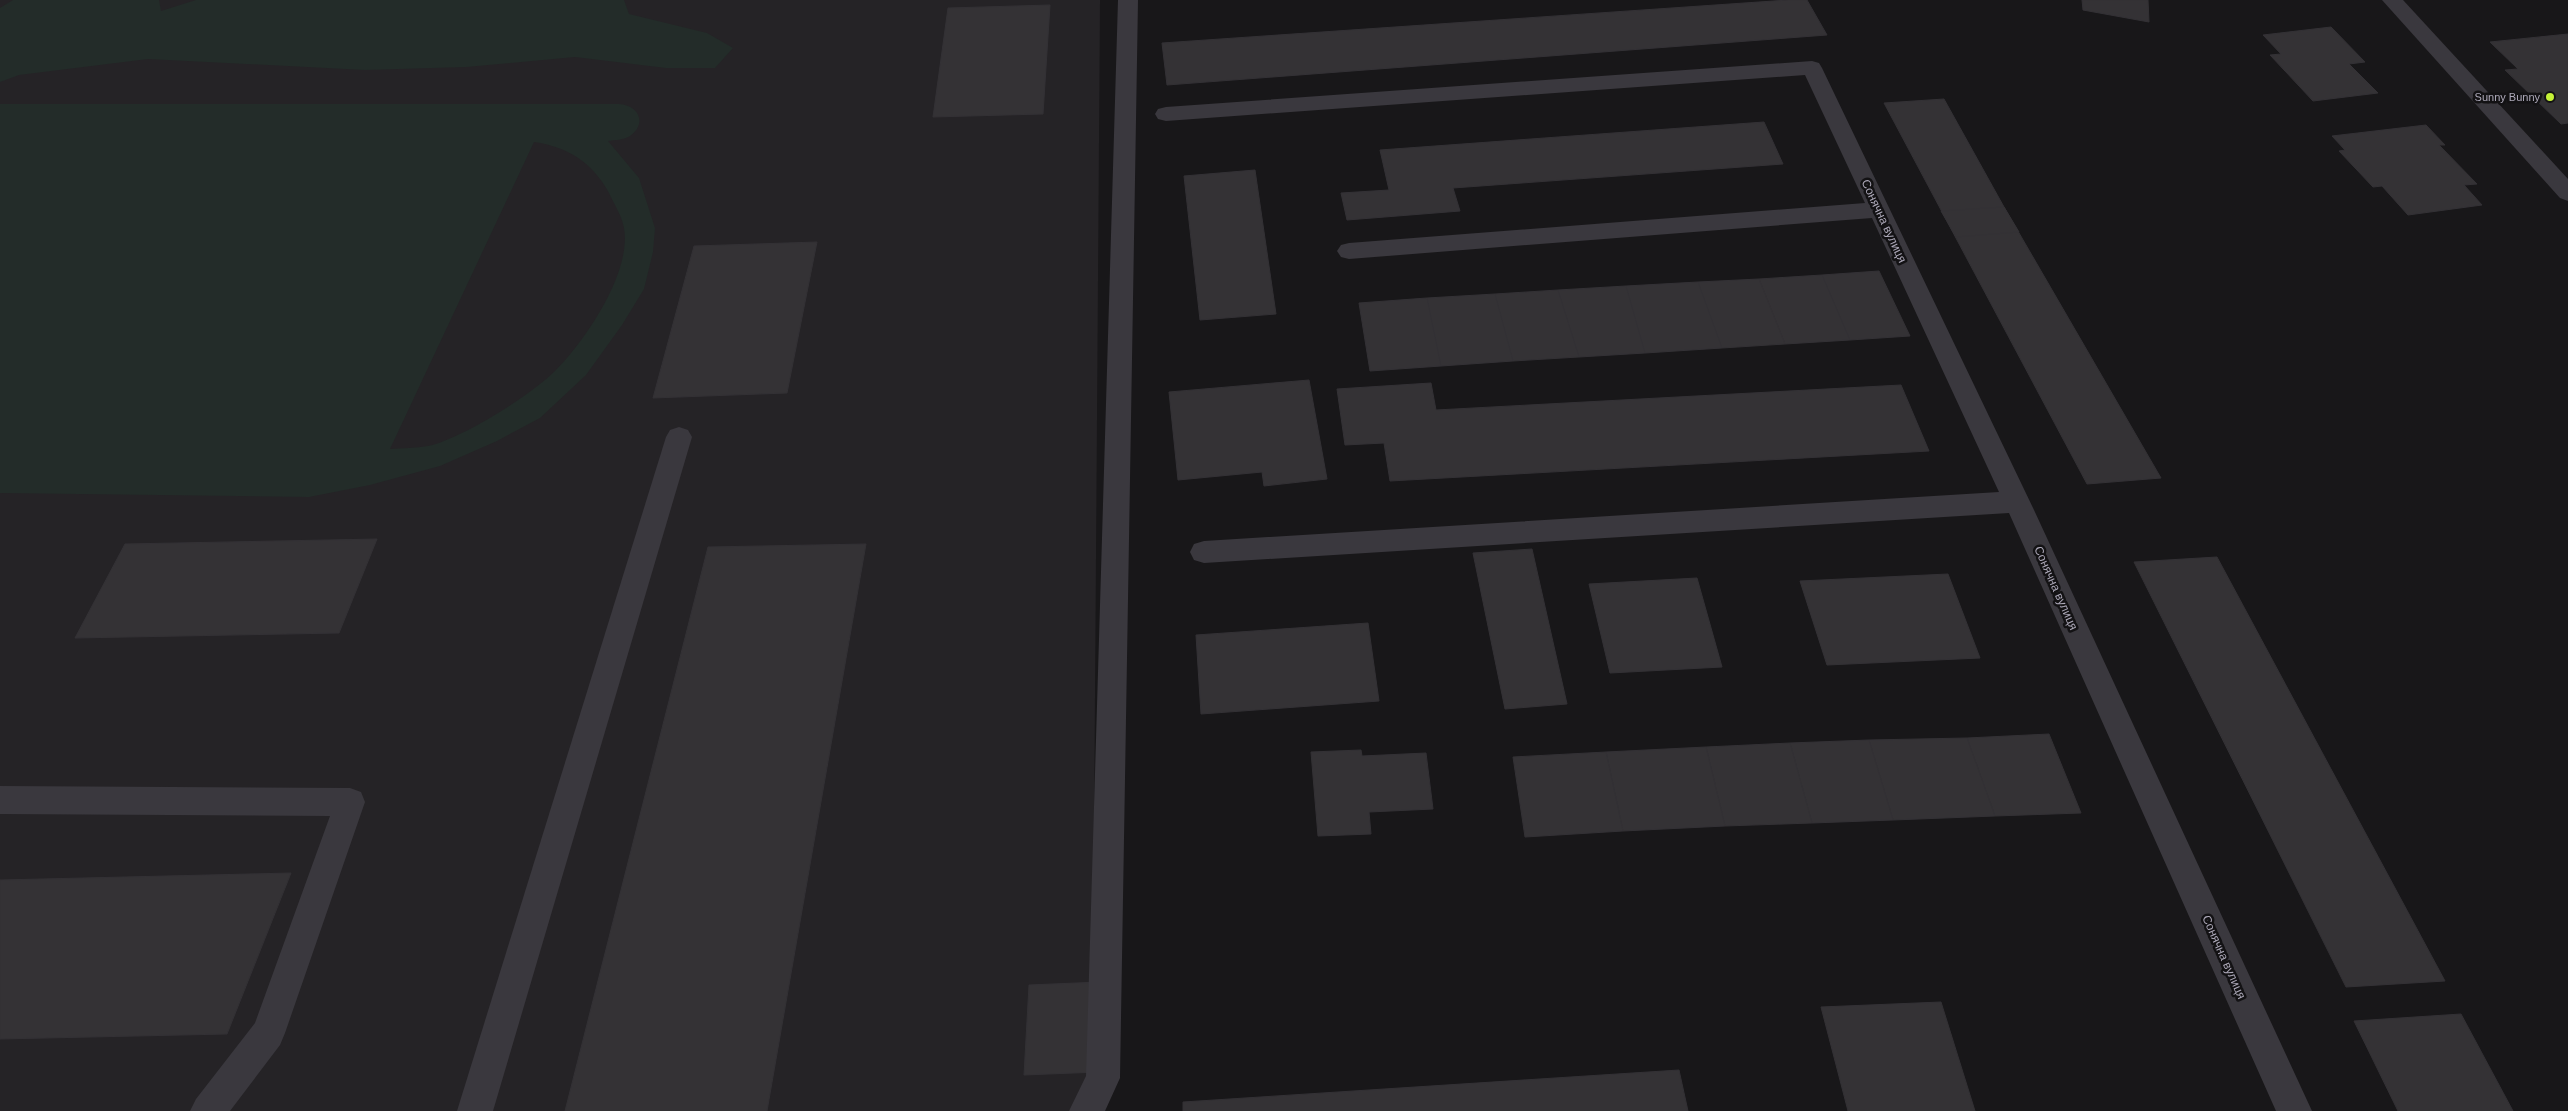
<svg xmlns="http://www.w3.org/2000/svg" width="2568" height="1111" viewBox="0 0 2568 1111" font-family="Helvetica,sans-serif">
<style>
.built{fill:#252326}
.green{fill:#232c29;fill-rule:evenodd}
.building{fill:#343235;stroke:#333135}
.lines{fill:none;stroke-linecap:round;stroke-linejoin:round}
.minor{fill:#3a383e;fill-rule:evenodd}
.poi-dot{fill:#c5f137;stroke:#131214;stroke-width:2}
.labels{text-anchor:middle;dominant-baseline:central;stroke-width:5;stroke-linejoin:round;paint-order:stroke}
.far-poi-label{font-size:11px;fill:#ada9b9;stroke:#131214;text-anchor:end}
.street-label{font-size:12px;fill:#ada9b9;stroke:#131214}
</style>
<rect width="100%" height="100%" fill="#181719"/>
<!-- built -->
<polygon class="built" points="0,0 1100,0 1092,1111 0,1111"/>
<!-- green -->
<g class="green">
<polygon points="13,0 159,0 161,11 196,0 624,0 629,14 707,33 733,48 715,68 666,68 575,57 466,67 365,70 148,59 19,75 0,82 0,8"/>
<path d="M0 104H619C638 105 648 123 630 136 624 140 615 140 608 141L639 178 655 228 653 252 644 289 622 325 586 375 540 418 497 441 440 466 370 485 309 497 0 493ZM534 142C568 147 592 162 609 193 614 204 622 216 624 228 632 272 585 341 555 371 531 395 461 439 428 446 416 448 402 448 390 449Z"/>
</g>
<!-- building -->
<g class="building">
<polygon points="1788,0 1807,0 1827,35 1167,85 1162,43"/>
<polygon points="2082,0 2148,0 2149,22 2083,10"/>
<polygon points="1050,5 1043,114 933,117 948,8"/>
<polygon points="2331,27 2365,62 2349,64 2378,93 2313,101 2270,55 2281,54 2263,35"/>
<polygon points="2568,34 2568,123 2561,124 2505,70 2518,69 2490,42"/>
<polygon points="1944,99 2004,207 2161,478 2087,484 1884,103"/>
<polygon points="1764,122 1783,164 1453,188 1460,211 1347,220 1341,193 1389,190 1380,150"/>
<polygon points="2426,125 2445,145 2439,145 2477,184 2464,185 2482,205 2408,215 2382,186 2373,187 2339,151 2345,150 2332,136"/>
<polygon points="1255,170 1276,314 1200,320 1184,176"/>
<polygon points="2004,207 2019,232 1956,237 1941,211"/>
<polygon points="817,242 787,393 653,398 694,246"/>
<polygon points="1879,271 1910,336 1850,340 1822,275"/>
<polygon points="1822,275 1850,340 1785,344 1759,279"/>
<polygon points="1759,279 1785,344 1722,348 1698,282"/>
<polygon points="1698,282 1722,348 1645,353 1626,286"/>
<polygon points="1626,286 1645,353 1579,357 1558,290"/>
<polygon points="1558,290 1579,357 1513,361 1495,294"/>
<polygon points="1495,294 1513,361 1441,366 1427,298"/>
<polygon points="1427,298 1441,366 1370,371 1359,303"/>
<polygon points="1309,380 1327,479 1264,486 1262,472 1178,480 1169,392"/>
<polygon points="1431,383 1436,410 1901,385 1929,451 1390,481 1384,443 1345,445 1337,389"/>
<polygon points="377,539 339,633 75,638 125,544"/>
<polygon points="866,544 767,1111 565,1111 708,547"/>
<polygon points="1532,549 1567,704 1505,709 1473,553"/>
<polygon points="2217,557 2445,981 2346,987 2134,562"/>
<polygon points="1948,574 1980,658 1827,665 1800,581"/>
<polygon points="1697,578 1722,667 1610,673 1589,584"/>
<polygon points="1368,623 1379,701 1201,714 1196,635"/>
<polygon points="2049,734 2081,813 1995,816 1967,738"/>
<polygon points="1967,738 1995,816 1893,820 1869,740"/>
<polygon points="1869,740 1893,820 1812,823 1790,743"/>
<polygon points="1790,743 1812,823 1725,826 1706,747"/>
<polygon points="1706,747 1725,826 1623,831 1606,752"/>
<polygon points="1361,750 1362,756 1426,753 1433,809 1369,812 1371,834 1318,836 1311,752"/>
<polygon points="1606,752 1623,831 1525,837 1513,757"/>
<polygon points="291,873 227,1034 0,1039 0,880"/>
<polygon points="1100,982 1098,1072 1024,1075 1029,985"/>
<polygon points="1941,1002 1975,1111 1848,1111 1821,1007"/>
<polygon points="2461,1014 2513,1111 2398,1111 2354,1021"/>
<polygon points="1679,1070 1688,1111 1183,1111 1183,1102"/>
</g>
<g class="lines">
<!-- minor -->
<g class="minor">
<polygon points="1118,0 1138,0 1120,1078 1105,1111 1069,1111 1086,1076"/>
<polygon points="2382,0 2403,0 2568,179 2568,201 2560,198"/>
<polygon points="1812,61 1819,63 1822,68 2034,510 2312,1111 2276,1111 2009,513 1204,563 1194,560 1190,552 1194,544 1204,541 1999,492 1872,218 1349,259 1341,257 1337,251 1341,245 1349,243 1865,203 1805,75 1166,121 1158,119 1155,114 1158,109 1166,107"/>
<polygon points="679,427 688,430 692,437 493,1111 457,1111 666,437 670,430"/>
<polygon points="0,786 350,788 361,792 365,802 285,1033 280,1045 230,1111 190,1111 196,1099 255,1023 330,816 0,814"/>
</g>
</g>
<!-- markers -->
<circle class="poi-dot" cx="2550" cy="97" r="5"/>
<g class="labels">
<!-- far-poi labels -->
<g class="far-poi-label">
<text x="2540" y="97">Sunny Bunny</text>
</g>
<!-- street labels -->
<g class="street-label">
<text transform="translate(1884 221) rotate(65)">Сонячна вулиця</text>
<text transform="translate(2056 588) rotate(66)">Сонячна вулиця</text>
<text transform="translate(2224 957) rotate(66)">Сонячна вулиця</text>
</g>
</g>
</svg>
